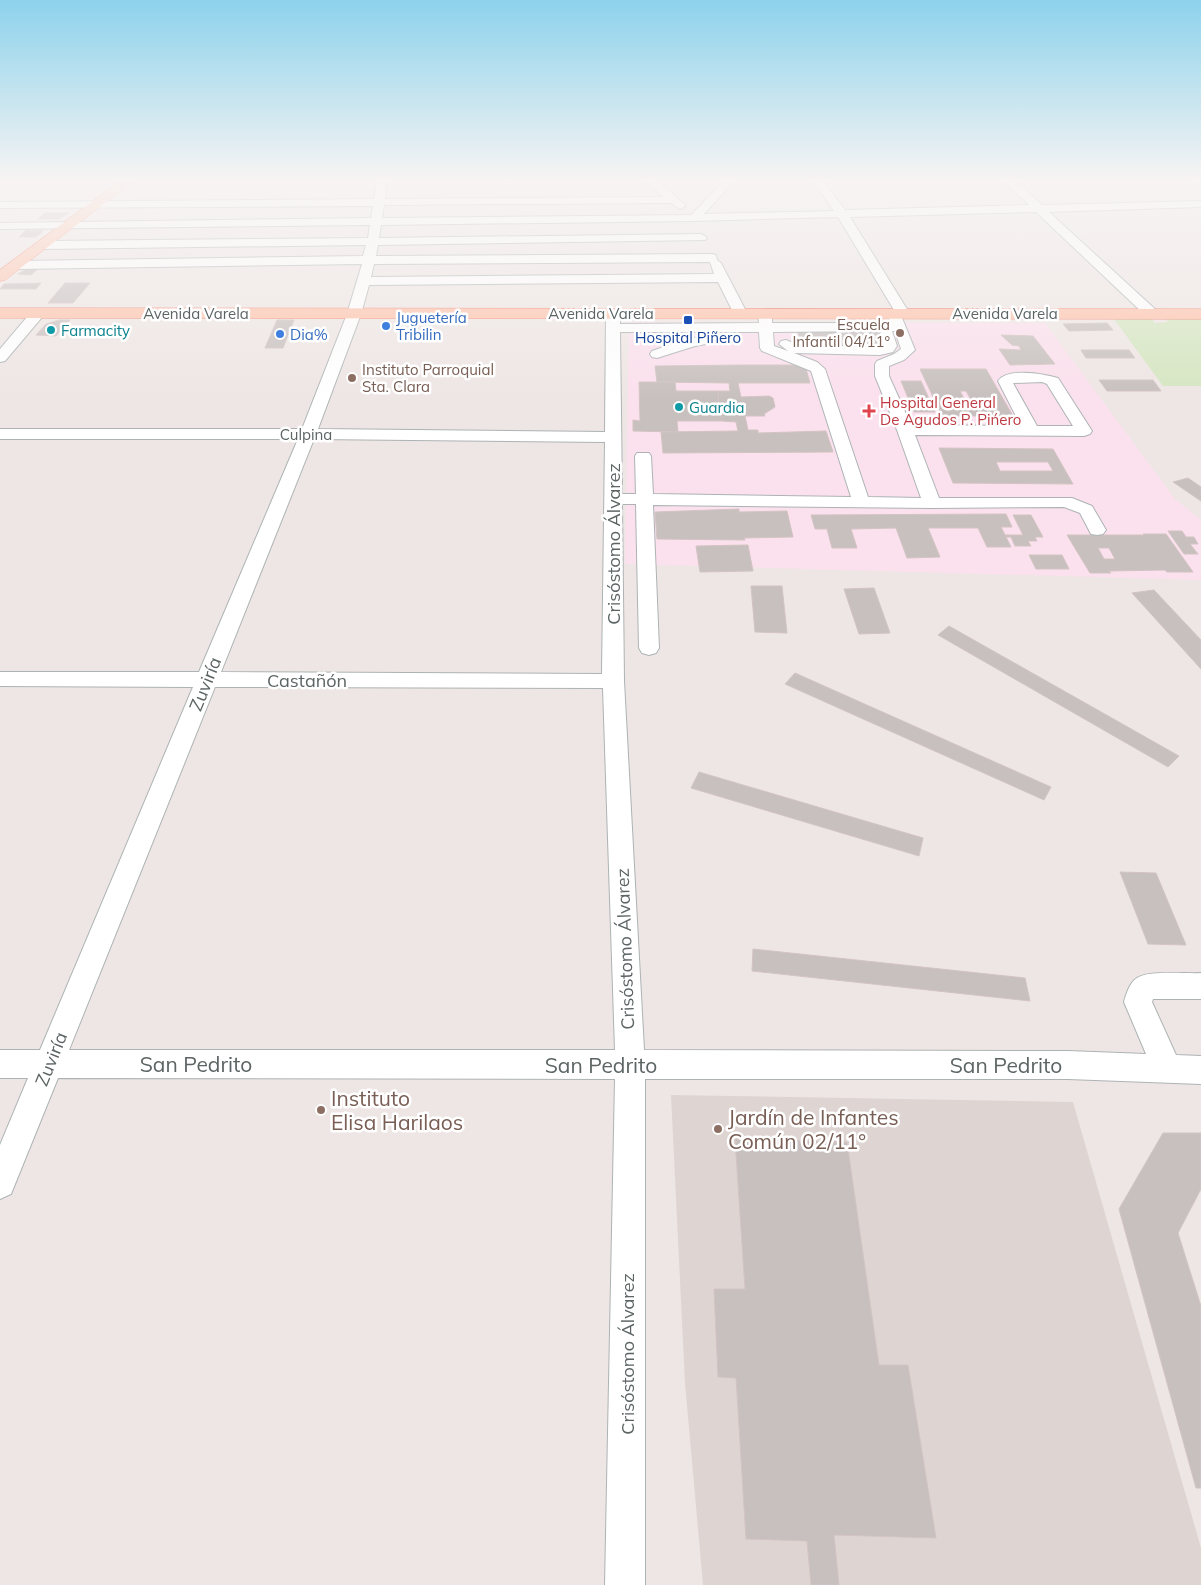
<svg xmlns="http://www.w3.org/2000/svg" width="1201" height="1585" viewBox="0 0 1201 1585" font-family="Mulish,sans-serif">
<style>
.education{fill:#ded5d2}
.medical{fill:#fbe0ed}
.green{fill:#d5e6c1}
.building{fill:#c7c0bf;stroke:#d3c4c2;fill-rule:evenodd}
.lines{fill:none;stroke-linecap:round;stroke-linejoin:round}
.minor-casing{stroke:#adb3b4;stroke-width:2}
.major-casing{stroke:#f0735c;stroke-width:1}
.minor{fill:#fff;fill-rule:evenodd}
.major{fill:#fec1a9;fill-rule:evenodd}
.transit-dot{fill:#1a4fb4;stroke:#fff;stroke-width:2}
.shop-dot{fill:#3f7fe0;stroke:#fff;stroke-width:2}
.culture-dot{fill:#0f9aa8;stroke:#fff;stroke-width:2}
.education-dot{fill:#8d6e63;stroke:#fff;stroke-width:2}
.health-dot{fill:#e0444e;stroke:#fff;stroke-width:2}
.labels{text-anchor:middle;dominant-baseline:central;stroke-width:5;stroke-linejoin:round;paint-order:stroke}
.far-street-label{font-size:15px;fill:#5c6464;stroke:#fff}
.far-shop-label{font-size:15px;fill:#366cbe;stroke:#fff;text-anchor:start}
.far-education-label{font-size:15px;fill:#785e54;stroke:#fff;text-anchor:end}
.far-culture-label{font-size:15px;fill:#0d838f;stroke:#fff;text-anchor:start}
.far-transit-label{font-size:15px;fill:#164399;stroke:#fff}
.far-health-label{font-size:15px;fill:#be3a42;stroke:#fff;text-anchor:start}
.street-label{font-size:18px;fill:#5c6464;stroke:#fff}
.near-street-label{font-size:21px;fill:#5c6464;stroke:#fff}
.near-education-label{font-size:21px;fill:#785e54;stroke:#fff;text-anchor:start}
</style>
<rect width="100%" height="100%" fill="#eee6e4"/>
<!-- education -->
<polygon class="education" points="671,1095 1073,1102 1201,1548 1201,1585 703,1585 685,1383"/>
<!-- medical -->
<polygon class="medical" points="629,322 1045,323 1175,499 1201,520 1201,580 625,564"/>
<!-- green -->
<polygon class="green" points="1151,318 1155,323 1168,322 1165,318 1201,319 1201,386 1163,386 1114,319"/>
<!-- building -->
<g class="building">
<polygon points="45,213 69,213 58,219 38,219"/>
<polygon points="26,230 43,231 36,237 19,237"/>
<polygon points="40,267 31,275 18,274 28,268"/>
<polygon points="41,283 36,289 0,289 4,284"/>
<polygon points="65,283 90,283 73,303 48,303"/>
<polygon points="59,320 70,320 56,336 36,335 46,324"/>
<polygon points="277,320 294,320 283,348 265,348"/>
<polygon points="1107,323 1113,330 1069,331 1063,324"/>
<polygon points="851,328 880,329 887,348 864,348 863,345 826,345 827,348 802,347 797,329 852,332"/>
<polygon points="1001,335 1033,336 1055,364 1010,365 999,349 1021,350 1019,346 1012,345"/>
<polygon points="1081,350 1129,350 1135,358 1086,358"/>
<polygon points="742,365 805,365 810,383 738,383 741,397 769,396 773,398 775,407 764,414 765,416 745,416 748,430 758,430 758,433 826,431 833,452 663,453 661,432 738,431 736,422 722,421 721,411 719,412 718,391 730,391 729,383 657,382 655,366"/>
<path d="M920 369H986L1013 416H942ZM960 391H966L976 408H969Z"/>
<polygon points="1099,380 1153,380 1161,391 1107,391"/>
<polygon points="901,381 921,381 935,412 914,412"/>
<polygon points="639,382 675,382 676,391 718,391 719,412 721,411 722,421 677,421 678,432 633,431 633,420 640,421"/>
<path d="M939 448 1053 449 1073 484 953 483ZM996 462H1048L1053 471H1000Z"/>
<polygon points="1188,478 1201,487 1201,501 1173,482"/>
<polygon points="739,509 739,512 787,511 793,537 744,538 745,540 657,539 655,512"/>
<polygon points="1006,514 1012,527 1001,527 1011,547 987,547 978,528 928,528 940,557 907,558 896,528 851,529 857,548 832,548 827,529 815,529 811,515"/>
<polygon points="1013,515 1031,515 1043,537 1035,537 1037,541 1028,541 1031,546 1015,546 1011,537 1006,537 1005,535 1023,535"/>
<polygon points="1168,531 1182,531 1186,537 1194,537 1198,544 1190,544 1198,554 1184,554"/>
<path d="M1143 534H1166L1193 572H1167L1165 570 1109 571 1111 573H1090L1067 535H1144ZM1098 548H1109L1115 559H1104Z"/>
<polygon points="748,545 753,571 700,572 696,546"/>
<polygon points="1029,555 1062,555 1069,569 1036,569"/>
<polygon points="751,586 782,586 787,633 755,632"/>
<polygon points="874,588 890,633 859,634 844,589"/>
<polygon points="1154,590 1201,640 1201,669 1132,593"/>
<polygon points="949,626 1179,756 1168,767 938,635"/>
<polygon points="795,673 1051,787 1044,800 785,684"/>
<polygon points="699,772 923,838 919,856 691,788"/>
<polygon points="1120,872 1156,873 1186,945 1148,944"/>
<polygon points="753,949 1025,978 1030,1001 752,971"/>
<polygon points="1163,1133 1201,1133 1201,1189 1178,1233 1201,1306 1201,1488 1196,1488 1119,1209"/>
<polygon points="735,1139 847,1142 879,1365 908,1365 936,1538 834,1535 839,1585 811,1585 807,1541 746,1539 736,1378 718,1377 714,1289 745,1289"/>
</g>
<g class="lines">
<!-- minor casing -->
<g class="minor-casing">
<g id="minor">
<path d="M378 178H388L385 199 663 197 644 178H655L686 206 680 209 671 203 384 205 382 218 691 215 727 178H737L704 214 834 211 811 178H821L845 210 1029 205 1001 178H1012L1042 205 1201 201V207L1049 212 1156 310 1158 313 1151 317 1146 316 1036 212 850 217 910 314 908 317 902 318 915 350 904 360 889 366V376L911 425 1021 426 998 381C1008 367 1044 374 1058 378L1092 431 1090 434 1084 436 915 435 939 498H1072L1092 506 1106 530 1103 534 1097 535 1091 534 1080 513 1064 507 932 508 653 505 659 648 656 653 649 655 642 653 639 648 636 504H622L624 681 644 1050 1068 1051 1146 1054 1124 1002C1126 994 1130 982 1137 978 1149 970 1186 974 1201 973V999H1153L1152 1002 1176 1055 1201 1056V1084L1068 1079H645V1585H605L615 1079 58 1078 11 1194 0 1199V1145L28 1078H0V1050H40L193 687 0 686V672H199L298 439H0V429H302L347 314 362 264 17 269 11 265 17 261 363 256 366 245 43 249 37 245 43 241 368 238 370 225 0 229V223L371 218 373 206 0 208V202L374 199ZM838 217 894 310 887 314 891 323H772V314L765 310 758 314 759 323 620 324V313L613 309 606 313 605 432 318 429 361 314 369 285 718 282 735 316 740 317 747 313 721 263 717 260 716 255 712 254 376 256 378 245 705 240 707 238 705 236 701 234 379 238 381 225 694 221ZM710 262 714 274 371 277 374 264ZM882 331 880 334 883 346 880 347 798 345 786 340 781 341 779 344 788 351 774 346 773 332ZM892 331H895L901 349 894 354 877 361 875 364V376L897 430 921 498 868 497 825 369 817 362 794 353 880 355 893 352 897 346ZM620 332H759L760 348 762 351 811 371 851 497 653 494 651 456 649 453H637L635 456 636 494H622ZM1042 382 1047 384 1073 426H1037L1013 383ZM314 439 605 442 602 674 221 672ZM215 687 603 688 615 1050H69Z"/>
<polygon points="1188,178 1200,178 1201,186"/>
<polygon points="38,309 45,313 43,316 5,361 0,362 0,349 33,310"/>
<polygon points="717,334 724,338 722,341 695,346 657,358 652,357 650,354 652,351 687,339"/>
</g>
</g>
<!-- major casing -->
<g class="major-casing">
<g id="major">
<polygon points="124,178 137,178 5,280 0,281 0,270"/>
<polygon points="0,308 1201,309 1201,319 0,318"/>
</g>
</g>
<!-- minor -->
<use href="#minor" class="minor"/>
<!-- major -->
<use href="#major" class="major"/>
</g>
<!-- sky -->
<linearGradient id="sky" x2="0" y2="1"><stop stop-color="#8dd2ec"/><stop offset="0.45" stop-color="#f7f4f3"/><stop offset="1" stop-color="#f7f4f3" stop-opacity="0"/></linearGradient>
<rect width="1201" height="399" fill="url(#sky)"/>
<!-- markers -->
<rect class="transit-dot" x="683" y="315" width="10" height="10" rx="2.5"/>
<g class="shop-dot">
<circle cx="386" cy="326" r="5"/>
<circle cx="280" cy="334" r="5"/>
</g>
<g class="culture-dot">
<circle cx="51" cy="330" r="5"/>
<circle cx="679" cy="407" r="5"/>
</g>
<g class="education-dot">
<circle cx="900" cy="333" r="5"/>
<circle cx="352" cy="378" r="5"/>
<circle cx="321" cy="1110" r="5"/>
<circle cx="718" cy="1129" r="5"/>
</g>
<path class="health-dot" d="M866.5 403.5h5v5h5v5h-5v5h-5v-5h-5v-5h5z"/>
<g class="labels">
<!-- far-street labels -->
<g class="far-street-label">
<text x="196" y="313">Avenida Varela</text>
<text x="601" y="313">Avenida Varela</text>
<text x="1005" y="313">Avenida Varela</text>
<text x="306" y="434">Culpina</text>
</g>
<!-- far-shop labels -->
<g class="far-shop-label">
<text x="396" y="317">Juguetería<tspan x="396" dy="17">Tribilin</tspan></text>
<text x="290" y="334">Dia%</text>
</g>
<!-- far-education labels -->
<g class="far-education-label">
<text x="890" y="324">Escuela<tspan x="890" dy="17">Infantil 04/11°</tspan></text>
<text x="362" y="369" text-anchor="start">Instituto Parroquial<tspan x="362" dy="17">Sta. Clara</tspan></text>
</g>
<!-- far-culture labels -->
<g class="far-culture-label">
<text x="61" y="330">Farmacity</text>
<text x="689" y="407">Guardia</text>
</g>
<!-- far-transit labels -->
<g class="far-transit-label">
<text x="688" y="337">Hospital Piñero</text>
</g>
<!-- far-health labels -->
<g class="far-health-label">
<text x="880" y="402">Hospital General<tspan x="880" dy="17">De Agudos P. Pińero</tspan></text>
</g>
<!-- street labels -->
<g class="street-label">
<text transform="translate(613 544) rotate(-90)">Crisóstomo Álvarez</text>
<text x="307" y="680">Castañón</text>
<text transform="translate(205 684) rotate(-68)">Zuviría</text>
<text transform="translate(625 949) rotate(-92)">Crisóstomo Álvarez</text>
<text transform="translate(51 1059) rotate(-68)">Zuviría</text>
<text transform="translate(627 1354) rotate(-90)">Crisóstomo Álvarez</text>
</g>
<!-- near-street labels -->
<g class="near-street-label">
<text x="196" y="1064">San Pedrito</text>
<text x="601" y="1065">San Pedrito</text>
<text x="1006" y="1065">San Pedrito</text>
</g>
<!-- near-education labels -->
<g class="near-education-label">
<text x="331" y="1098">Instituto<tspan x="331" dy="24">Elisa Harilaos</tspan></text>
<text x="728" y="1117">Jardín de Infantes<tspan x="728" dy="24">Común 02/11°</tspan></text>
</g>
</g>
</svg>
